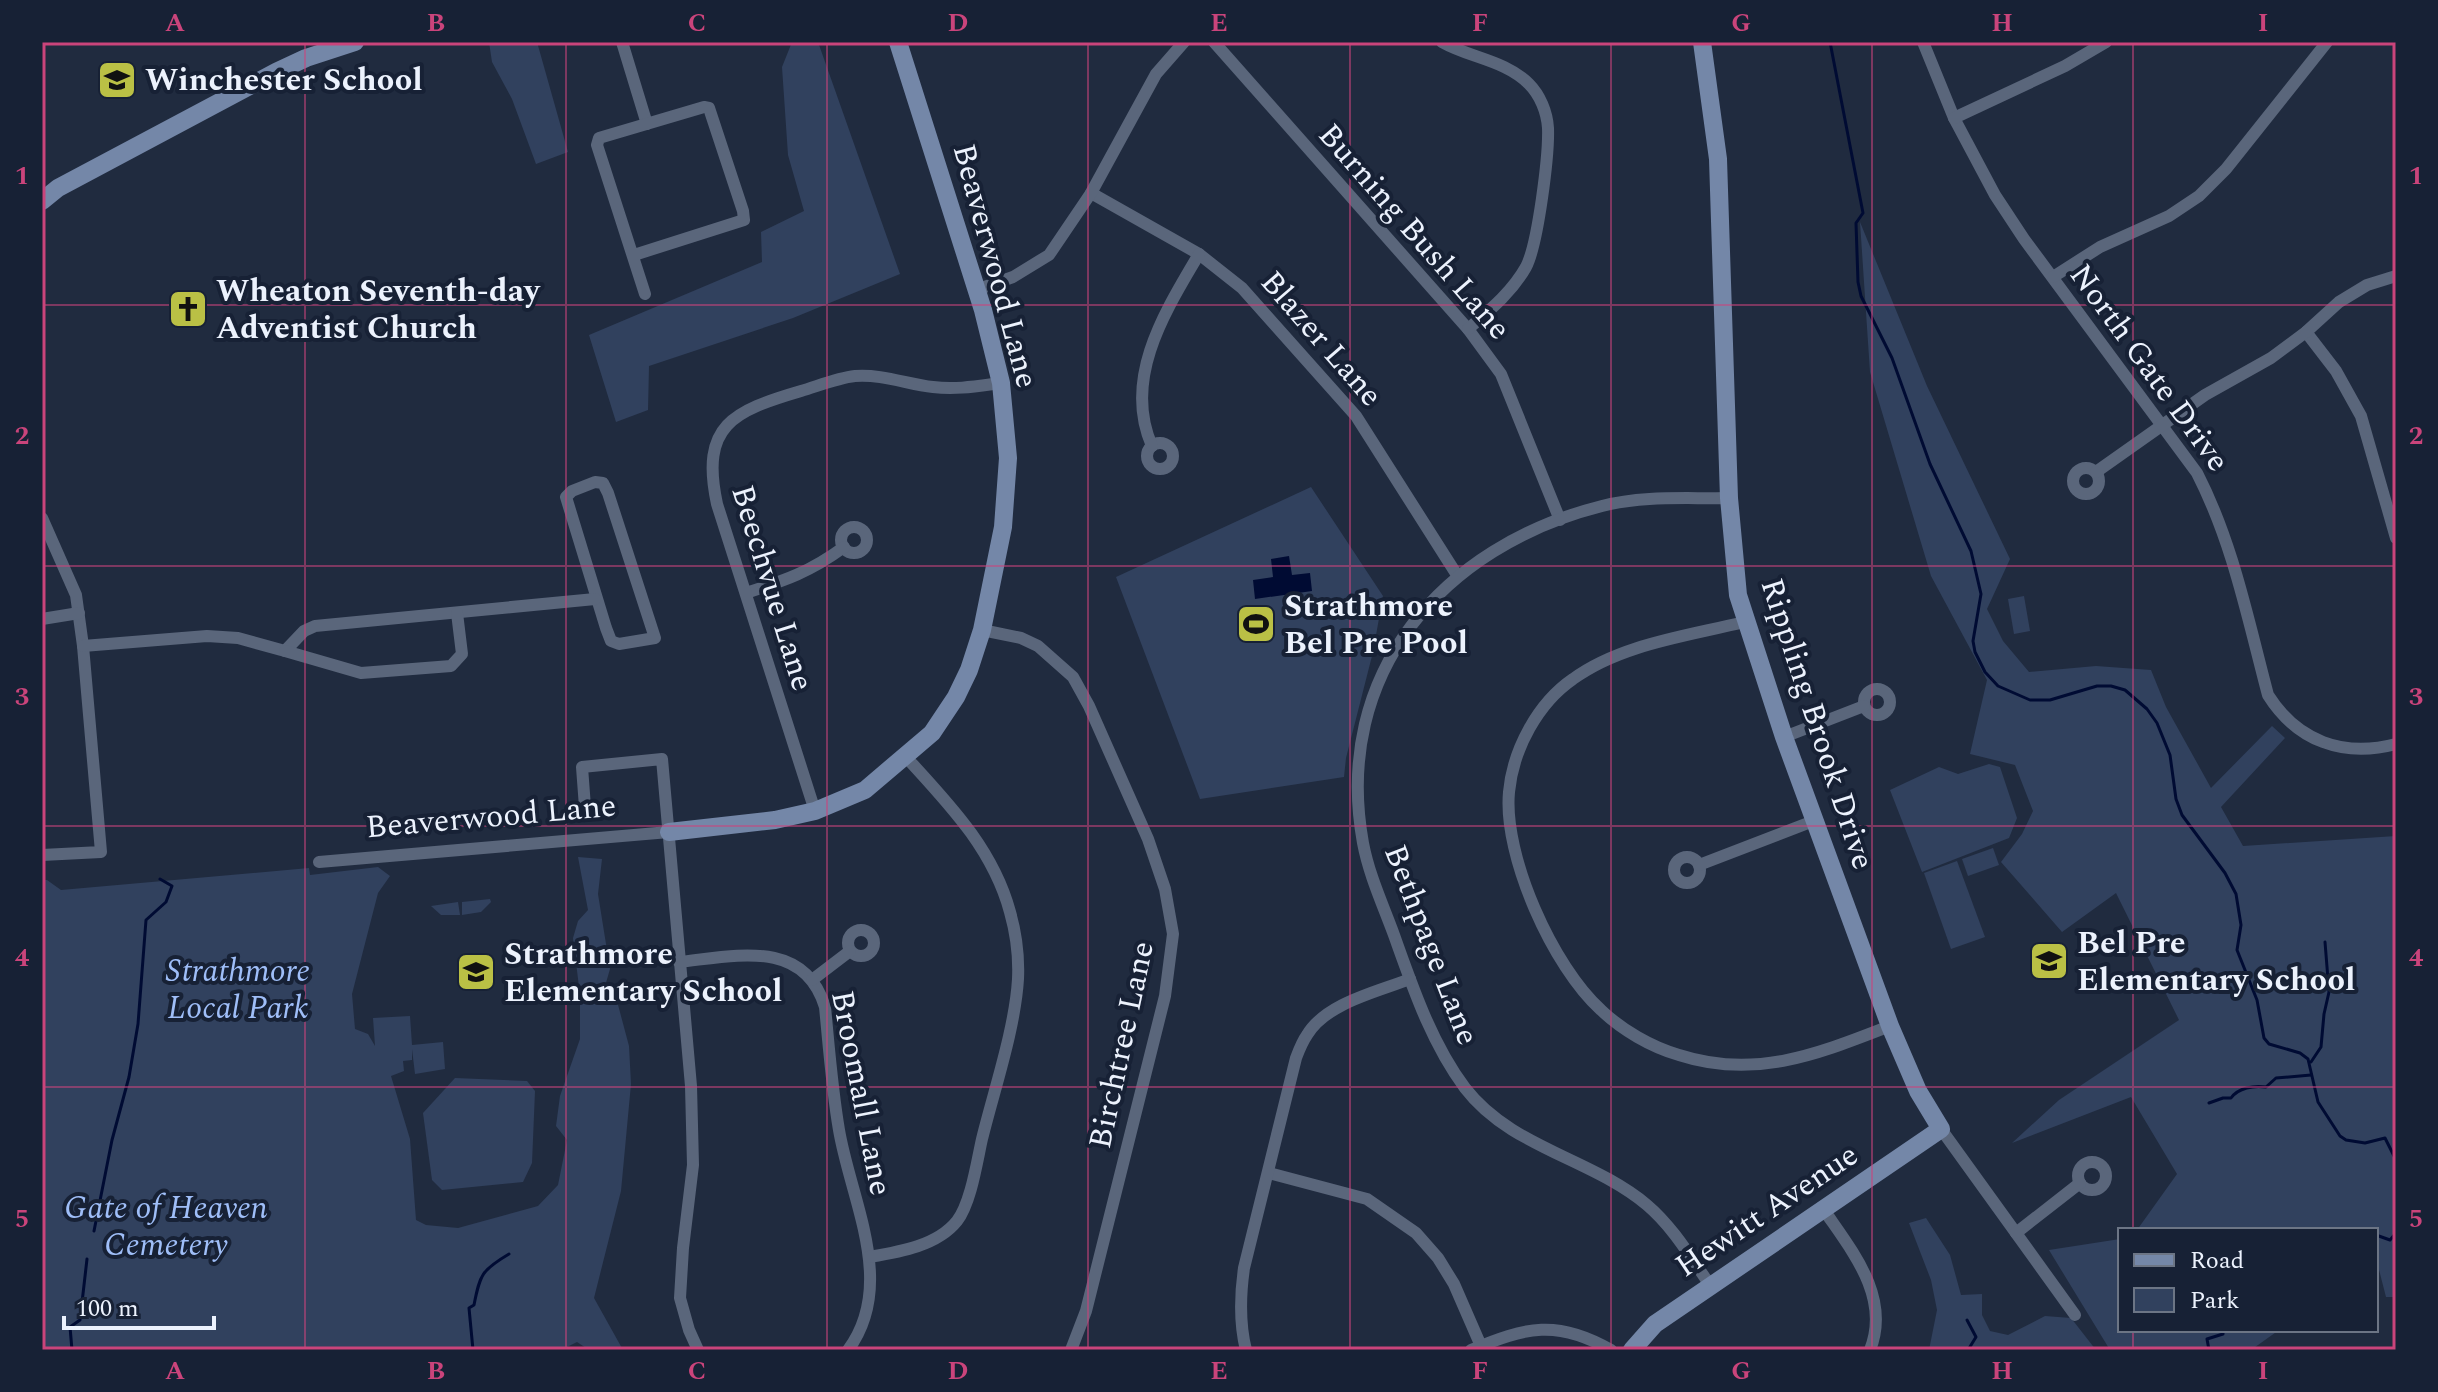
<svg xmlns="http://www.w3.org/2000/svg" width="2438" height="1392" viewBox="0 0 2438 1392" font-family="Spectral,serif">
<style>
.green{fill:#31415e}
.water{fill:#000b33}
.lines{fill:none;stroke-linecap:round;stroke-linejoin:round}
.stream{stroke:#000b33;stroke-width:3}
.street{stroke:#5a667b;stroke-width:12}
.secondary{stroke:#7487a8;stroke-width:18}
.grid{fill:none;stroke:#ca447b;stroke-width:2;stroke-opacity:0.55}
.labels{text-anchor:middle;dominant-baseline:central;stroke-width:8;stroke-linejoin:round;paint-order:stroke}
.poi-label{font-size:32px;font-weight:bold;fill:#ecf2fd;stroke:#172135;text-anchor:start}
.street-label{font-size:32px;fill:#ecf2fd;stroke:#172135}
.park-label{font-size:32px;font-style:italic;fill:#9fbef8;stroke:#172135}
.neatline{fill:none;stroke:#ca447b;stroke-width:3}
.grid-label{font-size:26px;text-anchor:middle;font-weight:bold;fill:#ca447b}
</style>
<rect width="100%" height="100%" fill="#202b3f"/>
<!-- green -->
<g class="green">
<polygon points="489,42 537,42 568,152 536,164 512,99 492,62"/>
<polygon points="792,42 818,42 900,274 793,318 649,366 648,410 616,422 589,335 762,262 761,232 804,211 788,155 782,67"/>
<polygon points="1860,222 1927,386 2010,559 1987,609 2003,641 2029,672 2096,666 2151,670 2166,707 2211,788 2272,726 2285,738 2221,807 2243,846 2396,836 2396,1297 2386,1297 2376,1258 2376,1230 2137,1230 2177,1174 2131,1097 2012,1143 2059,1100 2179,1020 2116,893 2062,932 2001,862 2022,834 2033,811 2015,765 1970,754 1987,680 1931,576 1870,372"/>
<polygon points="1311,487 1383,596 1373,652 1346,758 1344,777 1200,799 1116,577"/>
<polygon points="2024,596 2030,631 2014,634 2008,599"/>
<polygon points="1989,764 2000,767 2017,818 2009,838 1922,872 1890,790 1939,767 1958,774"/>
<polygon points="1993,848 1999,865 1968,876 1962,859"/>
<polygon points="578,857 602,859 598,894 610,969 603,993 617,1001 629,1046 631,1084 621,1191 594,1298 623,1350 589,1350 577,1342 561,1350 42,1350 42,880 47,880 61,890 309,868 310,875 378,867 390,876 378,893 352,994 355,1029 368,1034 375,1046 373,1018 410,1016 412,1045 443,1042 445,1069 415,1074 412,1049 412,1060 403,1061 404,1071 391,1076 410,1139 416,1220 426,1225 458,1228 538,1206 558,1185 567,1140 556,1126 560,1096 580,1039 580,995 573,938 578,921 588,910"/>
<polygon points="1957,861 1985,937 1951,949 1924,873"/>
<polygon points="490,899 491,902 481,912 462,915 462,902"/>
<polygon points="458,902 460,915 441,915 431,906"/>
<polygon points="455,1078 527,1081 535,1091 532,1163 523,1182 442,1190 432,1180 423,1113"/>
<polygon points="1926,1218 1950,1255 1961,1295 1982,1294 1982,1315 1990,1331 2008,1335 2045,1316 2071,1318 2096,1350 1929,1350 1937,1310 1931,1280 1909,1223"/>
<polygon points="2120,1239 2120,1330 2279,1330 2251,1350 2110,1350 2049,1250"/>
</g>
<!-- water -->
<polygon class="water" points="1289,556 1292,575 1310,573 1312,591 1255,599 1253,580 1273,577 1271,559"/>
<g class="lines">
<!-- stream -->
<g class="stream">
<polyline points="1830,42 1863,213 1856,223 1858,282 1861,296 1892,358 1930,464 1971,551 1981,594 1973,641 1975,652 1985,672 1998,686 2030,700 2050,700 2097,686 2111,686 2125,690 2147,709 2157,723 2170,755 2176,799 2182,815 2225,873 2236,894 2241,925 2237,950 2257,1000 2264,1038 2269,1044 2300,1053 2308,1059 2318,1102 2340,1136 2346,1140 2365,1143 2385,1138 2396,1160"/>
<polyline points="2311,1062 2321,1047 2324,1014 2329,992 2325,942"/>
<path d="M2209 1103 2223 1098H2231C2238 1088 2254 1085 2266 1087L2276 1078 2311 1075"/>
<polyline points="94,1231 112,1140 129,1077 138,1024 146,920 166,902 172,886 160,879"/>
<polyline points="2376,1235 2390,1240 2396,1233"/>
<polyline points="1967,1320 1976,1337 1968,1350"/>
<polyline points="72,1350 70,1327 80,1320 87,1259"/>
<path d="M473 1350 469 1308 474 1305C480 1274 482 1270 509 1254"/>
<polyline points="2209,1350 2207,1339 2223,1334 2223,1330"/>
</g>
<!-- street -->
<g class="street">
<polyline points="622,42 647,124"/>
<polyline points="1214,42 1468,329 1501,374 1560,520"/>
<path d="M1442 42C1470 58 1505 60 1529 84 1540 95 1547 112 1548 128 1549 155 1538 244 1526 267 1512 292 1490 310 1468 329"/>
<path d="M1923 42 1954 118 1995 195 2024 239 2197 473C2233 543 2248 620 2268 695 2297 741 2343 758 2396 744"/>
<polyline points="1954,118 2065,66 2106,42"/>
<polyline points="1091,193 1199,254 1242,288 1356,416 1457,575"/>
<polyline points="634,255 744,220 743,211 709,108 704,107 599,138 597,145 645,294"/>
<polyline points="2053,277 2100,247 2169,216 2199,196 2226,169 2327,42"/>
<polyline points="976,290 1013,277 1049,255 1091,193 1156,74 1184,42"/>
<polyline points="2306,332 2336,371 2361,416 2396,538"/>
<circle cx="1160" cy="456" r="13"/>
<path d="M1152 446C1122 378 1166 310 1199 254"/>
<circle cx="2086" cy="481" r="13"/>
<polyline points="2096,472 2205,395 2271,358 2306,332 2339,302 2367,285 2396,276"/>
<polygon points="595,482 603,483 608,493 655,638 619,644 611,641 606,628 566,497 572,491"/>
<polyline points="42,518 76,595 83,646 101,852 42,855"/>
<circle cx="854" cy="540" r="13"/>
<path d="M746 593C786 580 810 572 844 547"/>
<polyline points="42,619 79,613"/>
<path d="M1744 622C1688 636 1621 644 1573 679 1538 703 1513 749 1509 792 1503 856 1553 967 1601 1010 1622 1030 1651 1047 1679 1055 1756 1080 1820 1053 1890 1026"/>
<polyline points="982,630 1021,638 1038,646 1073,677 1089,706 1148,839 1165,889 1173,934 1165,996 1086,1311 1071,1350"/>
<polyline points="83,646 207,636 238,638 285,651 304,631 315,626 595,599"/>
<polyline points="285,651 361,673 451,666 462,654 457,613"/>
<circle cx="1877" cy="702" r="13"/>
<polyline points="1784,737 1864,706"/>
<polyline points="585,807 582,767 662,759 691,1086 693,1165 683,1248 680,1298 689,1330 698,1350"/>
<path d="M815 811 717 504C700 425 733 411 801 391 818 386 837 378 855 376 882 374 907 384 933 387 956 390 978 386 1001 383"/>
<circle cx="1687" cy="870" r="13"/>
<polyline points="319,862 669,832"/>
<polyline points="1699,865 1816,820"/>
<circle cx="861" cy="943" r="13"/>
<path d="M679 962C735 956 804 938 825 1007 829 1048 832 1089 839 1130 851 1201 897 1284 848 1350"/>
<polyline points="812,980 850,951"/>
<polyline points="1941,1129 2075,1315"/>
<circle cx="2092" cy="1176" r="14"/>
<polyline points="1269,1173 1367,1199 1416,1233 1438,1258 1454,1284 1481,1346"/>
<path d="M1824 1210C1852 1251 1891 1297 1870 1350"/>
<polyline points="2016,1233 2080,1183"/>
<path d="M869 1257C899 1252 937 1246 957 1221 971 1203 977 1161 982 1139 994 1090 1015 1029 1018 979 1019 957 1016 933 1010 912 993 849 949 804 906 757"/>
<path d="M1710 1285C1691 1258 1673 1227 1647 1205 1591 1158 1511 1148 1465 1088 1431 1042 1413 988 1394 935 1383 905 1369 875 1363 843 1332 673 1443 546 1602 506 1643 495 1688 499 1729 498"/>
<path d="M1246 1350C1239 1322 1240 1296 1244 1268L1296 1058C1299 1050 1302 1042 1307 1035 1326 1003 1377 992 1410 979"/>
<path d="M1471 1350C1526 1327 1557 1319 1611 1350"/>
</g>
<!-- secondary -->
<g class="secondary">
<polyline points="42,201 58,188 276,72 306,58 355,42"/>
<polyline points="669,832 775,820 815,811 865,790 932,733 956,697 969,670 982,630 1003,527 1008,458 1001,383 983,310 898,42"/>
<polyline points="1632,1350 1655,1324 1941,1129 1918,1091 1890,1026 1784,737 1738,595 1729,498 1718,159 1702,42"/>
</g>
</g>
<!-- grid -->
<path class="grid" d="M305 42V1350M566 42V1350M827 42V1350M1088 42V1350M1350 42V1350M1611 42V1350M1872 42V1350M2133 42V1230M42 305H2396M42 566H2396M42 826H2396M42 1087H2396M2133 1330V1350"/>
<!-- icons -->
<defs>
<g id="school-square" transform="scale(2)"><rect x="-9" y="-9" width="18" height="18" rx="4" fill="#bac045" stroke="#172135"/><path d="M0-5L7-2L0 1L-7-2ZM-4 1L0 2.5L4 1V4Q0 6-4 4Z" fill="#111"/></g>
<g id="church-square" transform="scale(2)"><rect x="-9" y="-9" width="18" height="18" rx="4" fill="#bac045" stroke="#172135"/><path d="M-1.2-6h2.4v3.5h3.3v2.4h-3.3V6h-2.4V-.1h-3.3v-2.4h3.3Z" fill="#111"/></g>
<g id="stadium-square" transform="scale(2)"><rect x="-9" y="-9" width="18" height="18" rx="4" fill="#bac045" stroke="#172135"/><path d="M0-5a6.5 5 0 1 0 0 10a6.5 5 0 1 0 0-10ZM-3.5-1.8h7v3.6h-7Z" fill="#111"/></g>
</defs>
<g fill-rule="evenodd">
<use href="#school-square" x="117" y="80"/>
<use href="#church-square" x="188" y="309"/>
<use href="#stadium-square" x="1256" y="624"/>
<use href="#school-square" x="2049" y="961"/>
<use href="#school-square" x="476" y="972"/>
</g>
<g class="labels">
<!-- poi labels -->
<g class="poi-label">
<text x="145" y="80">Winchester School</text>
<text x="216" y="291">Wheaton Seventh-day<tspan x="216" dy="37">Adventist Church</tspan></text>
<text x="1284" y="606">Strathmore<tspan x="1284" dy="37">Bel Pre Pool</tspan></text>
<text x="2077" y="943">Bel Pre<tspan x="2077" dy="37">Elementary School</tspan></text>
<text x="504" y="954">Strathmore<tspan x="504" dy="37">Elementary School</tspan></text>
</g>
<!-- street labels -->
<g class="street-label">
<text transform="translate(1414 232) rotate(49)">Burning Bush Lane</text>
<text transform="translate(995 266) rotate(75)">Beaverwood Lane</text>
<text transform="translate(1321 339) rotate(49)">Blazer Lane</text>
<text transform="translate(2149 368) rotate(54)">North Gate Drive</text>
<text transform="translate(772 588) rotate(73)">Beechvue Lane</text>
<text transform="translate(1817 724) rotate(72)">Rippling Brook Drive</text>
<text transform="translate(491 817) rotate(-5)">Beaverwood Lane</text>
<text transform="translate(1431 945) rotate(69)">Bethpage Lane</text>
<text transform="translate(1122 1045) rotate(-78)">Birchtree Lane</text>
<text transform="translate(861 1093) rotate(79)">Broomall Lane</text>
<text transform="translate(1767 1211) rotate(-34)">Hewitt Avenue</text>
</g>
<!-- park labels -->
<g class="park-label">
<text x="238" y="971">Strathmore<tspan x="238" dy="37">Local Park</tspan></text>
<text x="166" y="1208">Gate of Heaven<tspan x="166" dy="37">Cemetery</tspan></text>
</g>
</g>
<!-- border -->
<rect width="2438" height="1392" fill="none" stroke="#172135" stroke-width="88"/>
<!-- legend -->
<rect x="2118" y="1228" width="260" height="104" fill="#172135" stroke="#6c7585" stroke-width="2"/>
<rect x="2134" y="1254" width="40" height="12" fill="#7487a8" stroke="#6c7585" stroke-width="2"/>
<text x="2190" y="1268" font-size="24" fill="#ecf2fd">Road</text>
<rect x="2134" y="1288" width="40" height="24" fill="#31415e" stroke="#6c7585" stroke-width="2"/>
<text x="2190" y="1308" font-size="24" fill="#ecf2fd">Park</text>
<!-- scale -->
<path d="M64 1316v12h150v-12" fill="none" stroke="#ecf2fd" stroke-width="4"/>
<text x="76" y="1316" font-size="24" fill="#ecf2fd" stroke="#172135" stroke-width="6" paint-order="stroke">100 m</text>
<rect x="44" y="44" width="2350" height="1304" class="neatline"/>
<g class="grid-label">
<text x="175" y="31">A</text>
<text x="436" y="31">B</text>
<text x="697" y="31">C</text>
<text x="958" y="31">D</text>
<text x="1219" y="31">E</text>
<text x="1480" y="31">F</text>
<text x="1741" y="31">G</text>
<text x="2002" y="31">H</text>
<text x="2263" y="31">I</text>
<text x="22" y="184">1</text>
<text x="2416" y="184">1</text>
<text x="22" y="444">2</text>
<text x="2416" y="444">2</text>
<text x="22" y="705">3</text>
<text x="2416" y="705">3</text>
<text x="22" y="966">4</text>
<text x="2416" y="966">4</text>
<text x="22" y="1227">5</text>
<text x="2416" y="1227">5</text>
<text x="175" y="1379">A</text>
<text x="436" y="1379">B</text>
<text x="697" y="1379">C</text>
<text x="958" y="1379">D</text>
<text x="1219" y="1379">E</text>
<text x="1480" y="1379">F</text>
<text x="1741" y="1379">G</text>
<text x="2002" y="1379">H</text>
<text x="2263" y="1379">I</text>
</g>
</svg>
